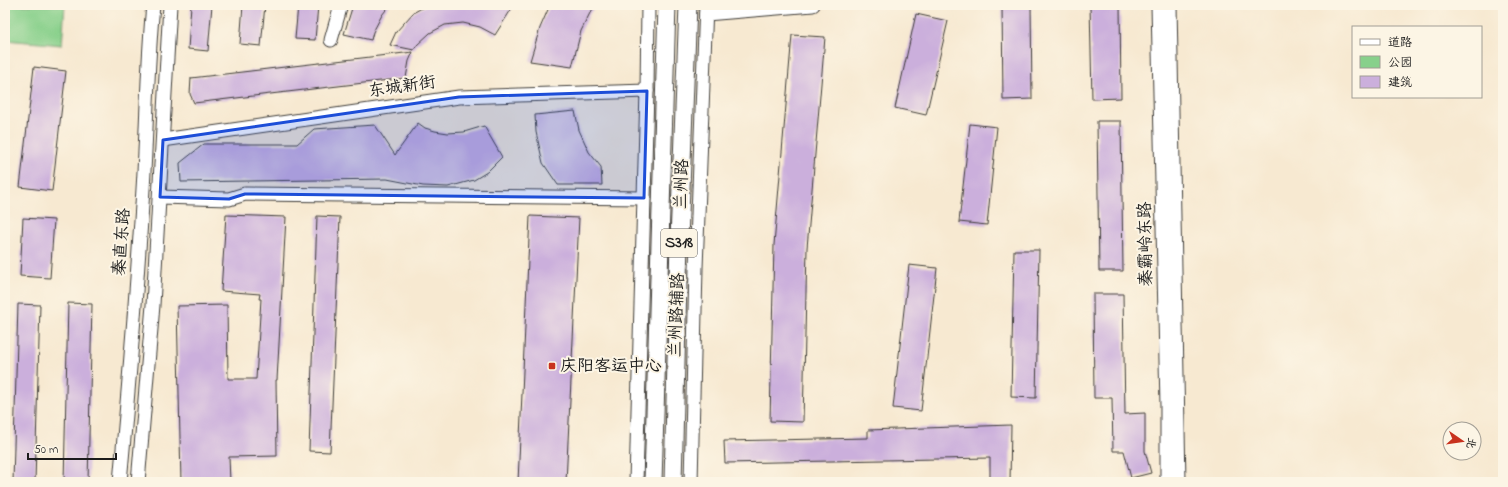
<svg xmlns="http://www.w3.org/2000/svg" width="1508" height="487" viewBox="0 0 1508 487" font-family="'Indie Flower','LXGW WenKai TC',sans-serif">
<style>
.park{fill:#88d08b;stroke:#527654}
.building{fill:#cbafdc}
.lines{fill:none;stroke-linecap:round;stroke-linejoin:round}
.minor-casing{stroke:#3d3b37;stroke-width:15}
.major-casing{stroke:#3d3b37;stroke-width:19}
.minor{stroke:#fff;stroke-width:13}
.major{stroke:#fff;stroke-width:17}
.marked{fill:#1d4ed8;fill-opacity:0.2;stroke:#1d4ed8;stroke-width:3;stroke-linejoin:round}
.poi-dot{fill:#c8321e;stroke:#fcf5e5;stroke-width:1.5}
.labels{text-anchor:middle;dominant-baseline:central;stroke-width:4;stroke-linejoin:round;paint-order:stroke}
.shield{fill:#fcf5e5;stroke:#5f5d58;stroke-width:1}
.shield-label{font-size:16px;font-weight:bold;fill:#1c1c1c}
.street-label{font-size:17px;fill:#1c1c1c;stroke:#fcf5e5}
.poi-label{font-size:17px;fill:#1c1c1c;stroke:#fcf5e5;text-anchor:start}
</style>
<rect width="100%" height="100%" fill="#fcf5e5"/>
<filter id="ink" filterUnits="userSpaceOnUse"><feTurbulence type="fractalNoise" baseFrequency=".025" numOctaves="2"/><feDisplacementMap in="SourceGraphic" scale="8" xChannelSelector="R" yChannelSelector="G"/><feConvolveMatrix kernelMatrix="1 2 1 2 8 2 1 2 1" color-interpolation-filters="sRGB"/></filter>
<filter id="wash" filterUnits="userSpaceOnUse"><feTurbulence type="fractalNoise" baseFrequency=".012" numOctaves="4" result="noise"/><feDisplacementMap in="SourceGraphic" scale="16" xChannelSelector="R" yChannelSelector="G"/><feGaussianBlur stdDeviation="0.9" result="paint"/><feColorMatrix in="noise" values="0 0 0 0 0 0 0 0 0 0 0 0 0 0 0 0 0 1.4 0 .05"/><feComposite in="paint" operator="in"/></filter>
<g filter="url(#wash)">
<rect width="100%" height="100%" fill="#f7e9d1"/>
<!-- park -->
<polygon class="park" points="5,5 65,5 62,45 5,40"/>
<g id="blocks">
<!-- building -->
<g class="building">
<polygon points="191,5 212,5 208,51 188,49"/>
<polygon points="243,5 265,5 261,46 240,44"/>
<polygon points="298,5 318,5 315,40 295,39"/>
<polygon points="353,5 390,5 382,15 373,32 371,40 344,34"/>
<polygon points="427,5 514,5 495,35 480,27 463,23 445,25 430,33 417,45 414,50 390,45 396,32 413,13"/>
<polygon points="550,5 596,5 590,13 581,31 572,67 530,61 540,28"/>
<polygon points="1002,5 1031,5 1032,99 1003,100"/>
<polygon points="1090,5 1120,5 1121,98 1092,99"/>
<polygon points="916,14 948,21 926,115 895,108"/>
<polygon points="792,35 825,37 807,248 803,422 770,421 774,245"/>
<polygon points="413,52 409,61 406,78 194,103 190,94 191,78"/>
<polygon points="34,67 66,71 52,191 20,187"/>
<polygon points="575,111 579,130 589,152 601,167 602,185 558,185 543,163 536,132 535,115"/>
<polygon points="1097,121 1121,121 1123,271 1099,271"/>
<polygon points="418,123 425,128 435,131 448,133 464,132 484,126 502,157 487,172 474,180 448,187 423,186 387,179 181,182 180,163 204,144 297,144 314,129 375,125 395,155"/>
<polygon points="970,124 997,127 987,225 959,222"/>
<polygon points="226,215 286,217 277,380 276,380 277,456 229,457 230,482 181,482 177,306 227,305 228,379 256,379 261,299 259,299 260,294 221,291"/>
<polygon points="317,216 340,217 330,452 309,451"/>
<polygon points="530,216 579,218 566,482 518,482"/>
<polygon points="23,218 54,220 50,278 20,276"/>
<polygon points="1014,250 1039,250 1036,398 1011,397"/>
<polygon points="909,265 937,268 921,411 893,408"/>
<polygon points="1093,294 1123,294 1125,414 1145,413 1145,451 1151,473 1131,478 1124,451 1113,451 1112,398 1094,398"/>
<polygon points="68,303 92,304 88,482 64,482"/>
<polygon points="18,304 40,305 35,482 13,482"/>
<polygon points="1011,425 1010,482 990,482 990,458 725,463 724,441 868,438 868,430"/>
</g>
</g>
</g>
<g filter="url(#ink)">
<use href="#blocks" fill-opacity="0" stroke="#3d3b37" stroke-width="1"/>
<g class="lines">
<!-- minor casing -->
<g class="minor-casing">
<g id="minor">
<polyline points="1158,5 1167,405 1167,482"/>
<polyline points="1170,5 1179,482"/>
<polyline points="706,14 813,5"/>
<polyline points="331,40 341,5"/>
<polyline points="163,140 459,97 647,91"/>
<polyline points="160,197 229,199 245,194 644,198"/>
<path d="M120 482C129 384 137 287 143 189 147 128 147 66 153 5"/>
<polyline points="138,482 153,305 170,5"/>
<polyline points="636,482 647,91 648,5"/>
<polyline points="691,482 696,268 706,5"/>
</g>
</g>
<!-- major casing -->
<g class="major-casing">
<g id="major">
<polyline points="653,482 667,5"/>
<polyline points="673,482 679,240 688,5"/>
</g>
</g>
<!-- minor -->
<use href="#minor" class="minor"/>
<!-- major -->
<use href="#major" class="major"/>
</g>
</g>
<!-- marked area -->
<path class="marked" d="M647 91 644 198 245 194 229 199 160 197 163 140 459 97Z"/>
<!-- markers -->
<rect class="poi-dot" x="548" y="362" width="8" height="8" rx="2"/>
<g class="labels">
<!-- shield labels -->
<rect class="shield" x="661" y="229" width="36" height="28" rx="3"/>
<g class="shield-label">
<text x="679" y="243">S318</text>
</g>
<!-- street labels -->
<g class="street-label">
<text transform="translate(402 87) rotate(-8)">东城新街</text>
<text transform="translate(682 184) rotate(-88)">兰州路</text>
<text transform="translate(122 242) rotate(-86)">秦直东路</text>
<text transform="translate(1146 244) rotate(-91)">秦霸岭东路</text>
<text transform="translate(677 315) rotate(-88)">兰州路辅路</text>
</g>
<!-- poi labels -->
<g class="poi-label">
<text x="560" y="366">庆阳客运中心</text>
</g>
</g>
<!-- margin -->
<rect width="1508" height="487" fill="none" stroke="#fcf5e5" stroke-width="20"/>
<!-- legend -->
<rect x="1352" y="26" width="130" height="72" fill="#fcf5e5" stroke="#a29e95"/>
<rect x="1360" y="39" width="20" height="6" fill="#ffffff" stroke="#a29e95"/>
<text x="1388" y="46" font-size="12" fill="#1c1c1c">道路</text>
<rect x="1360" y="56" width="20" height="12" fill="#88d08b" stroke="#a29e95"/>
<text x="1388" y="66" font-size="12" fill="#1c1c1c">公园</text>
<rect x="1360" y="76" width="20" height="12" fill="#cbafdc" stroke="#a29e95"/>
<text x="1388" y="86" font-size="12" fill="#1c1c1c">建筑</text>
<!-- north arrow -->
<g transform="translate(1462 441) rotate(103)"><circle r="19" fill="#fcf5e5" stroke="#a29e95"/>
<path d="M0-3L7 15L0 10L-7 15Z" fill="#c8321e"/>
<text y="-6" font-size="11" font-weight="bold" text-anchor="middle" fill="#1c1c1c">北</text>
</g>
<!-- scale -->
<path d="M28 453v6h88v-6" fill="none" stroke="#1c1c1c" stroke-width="2"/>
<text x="34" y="453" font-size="12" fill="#1c1c1c" stroke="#fcf5e5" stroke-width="3" paint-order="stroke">50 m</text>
</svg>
